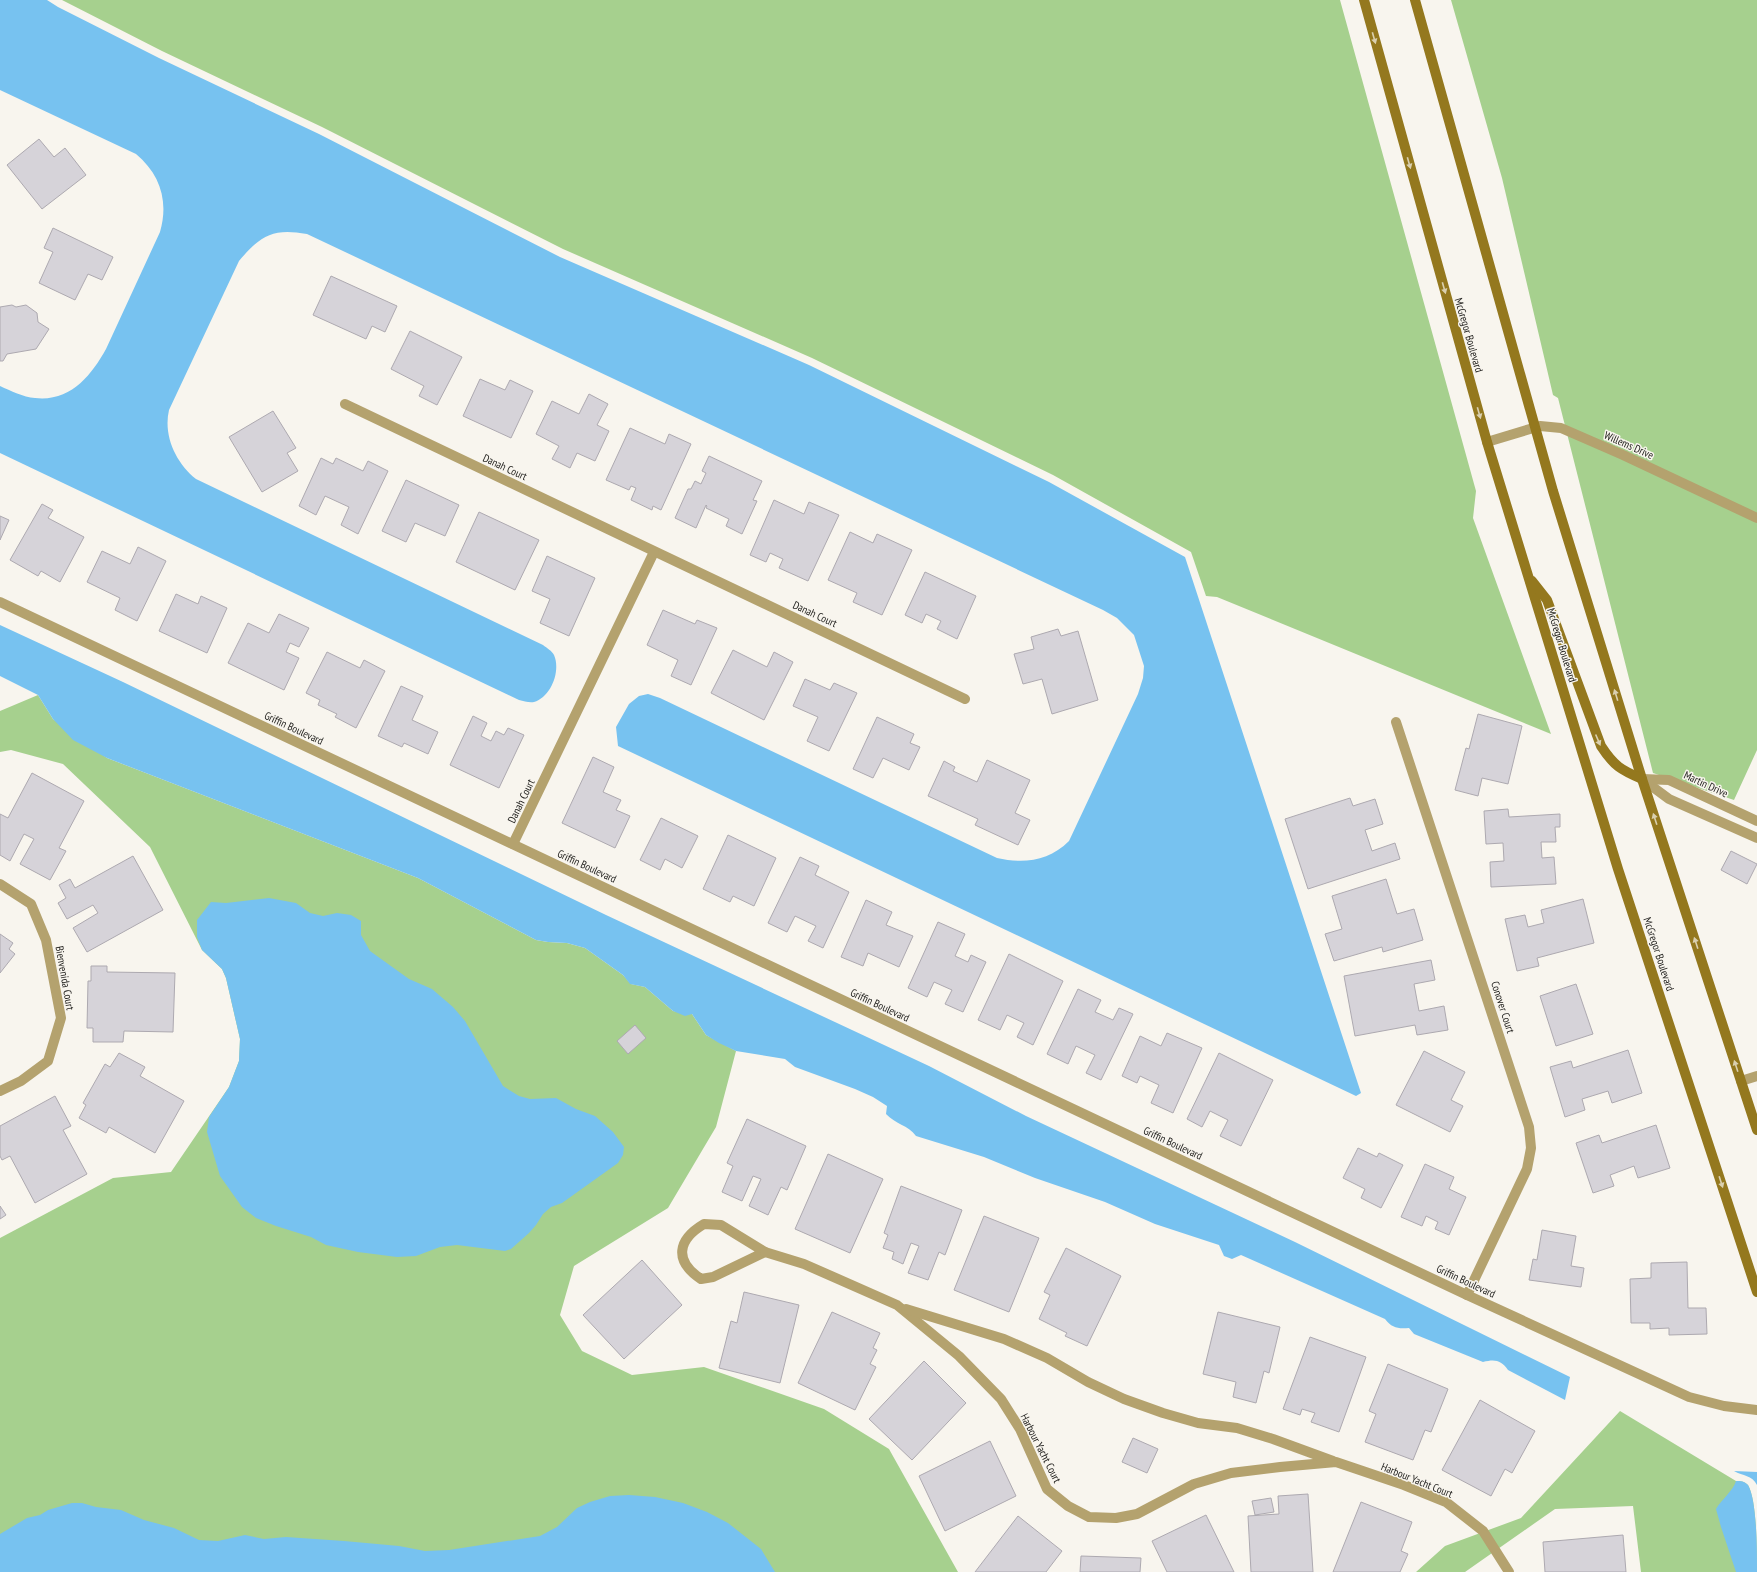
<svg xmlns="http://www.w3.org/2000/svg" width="1757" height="1572" viewBox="0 0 1757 1572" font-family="'PT Sans Narrow',sans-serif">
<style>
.green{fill:#a6d08e}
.water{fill:#77c2f0}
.building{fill:#d6d3d9;stroke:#ada9b0}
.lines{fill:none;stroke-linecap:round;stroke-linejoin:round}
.minor{stroke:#b4a26e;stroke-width:10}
.secondary{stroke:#94781e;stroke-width:10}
.oneway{fill:#dad0b0}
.labels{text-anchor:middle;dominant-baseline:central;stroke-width:3;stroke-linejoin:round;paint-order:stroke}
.street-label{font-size:11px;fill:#242320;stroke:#f8f5ee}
</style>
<rect width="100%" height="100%" fill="#f8f5ee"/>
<!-- green -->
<g class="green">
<polygon points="62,0 1340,0 1476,491 1473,518 1551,734 1217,597 1206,596 1191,552 1053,475 812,358 563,249 322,127 162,51"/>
<polygon points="1451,0 1757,0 1757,750 1734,800 1653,773 1558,398 1553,395 1502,178"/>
<polygon points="38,695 53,719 107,758 418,878 536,940 548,942 567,943 585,948 623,975 631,984 645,987 673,1011 692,1014 706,1035 736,1051 716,1127 668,1208 574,1266 560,1315 582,1351 632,1375 704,1367 824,1409 889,1449 958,1572 0,1572 0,1238 113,1178 171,1172 229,1087 239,1061 240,1039 226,978 222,969 202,950 150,847 63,764 11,750 0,752 0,711"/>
<path d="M1620 1411 1736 1481C1740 1481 1744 1481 1748 1485 1757 1500 1757 1551 1757 1572H1641L1633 1506 1555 1509 1465 1572H1416L1445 1546 1521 1518Z"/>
</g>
<!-- water -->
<g class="water">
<path d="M0 0H47L58 7 159 58 319 134 560 257 809 365 1049 482 1185 557 1361 1093 1356 1096 618 746 616 727 629 704 639 696 648 694 660 698 997 858C1024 864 1049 861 1069 841L1138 694 1143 678 1144 666 1134 635 1117 618 1103 610 307 234C273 228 261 235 239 261L169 410C163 436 176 463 196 479L543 645C547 648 552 651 554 655 561 671 551 697 534 702 529 703 524 701 519 700L0 453V386C11 391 23 397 35 398 70 402 91 376 106 349L160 232C169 201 160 174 136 154L0 90Z"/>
<path d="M0 625 123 682 606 915 929 1066 1026 1116 1295 1242 1570 1377 1565 1400 1508 1370C1501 1360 1495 1359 1483 1362L1414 1334 1409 1328C1398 1329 1392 1328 1385 1319L1241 1255 1232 1259 1224 1256 1219 1245 1155 1224 1105 1202 1035 1178 984 1157 916 1136C908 1125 895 1124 886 1114L887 1106 873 1097 855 1089 795 1067 785 1059 736 1051 719 1043 706 1035 692 1014 685 1016 673 1011 645 987 630 984 623 975 585 948 567 943 548 942 536 940 418 878 107 758 73 740 53 719 38 695 0 676Z"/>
<polygon points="269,898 296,903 310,913 323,916 337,913 351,915 361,921 361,935 370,951 409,979 432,989 453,1007 465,1021 503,1086 519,1096 530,1099 556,1098 576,1109 595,1116 613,1132 624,1147 623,1155 618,1163 562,1203 551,1207 543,1214 536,1225 529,1233 511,1249 505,1251 457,1245 440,1247 416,1256 397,1257 358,1252 326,1245 311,1237 276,1226 256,1218 242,1207 220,1176 207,1132 209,1117 229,1087 239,1061 240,1039 226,978 222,969 202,950 197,937 197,920 211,902 226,903"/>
<path d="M1734 1471 1757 1472V1485C1752 1475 1743 1476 1734 1471Z"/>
<path d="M1736 1481C1741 1481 1744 1481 1748 1485 1757 1500 1757 1551 1757 1572H1736L1721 1527 1716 1509C1722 1499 1733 1491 1736 1481Z"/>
<polygon points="629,1495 655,1497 683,1503 707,1512 728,1523 761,1549 775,1572 0,1572 0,1534 27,1518 40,1515 48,1510 72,1503 82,1503 96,1507 121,1510 144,1520 174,1528 199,1540 218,1541 245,1535 264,1539 286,1537 344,1541 399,1546 425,1551 449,1550 540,1536 557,1527 577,1508 590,1502 610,1496"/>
</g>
<!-- building -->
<g class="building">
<polygon points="39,139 54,157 65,148 86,175 42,209 7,165"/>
<polygon points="53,228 113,257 102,280 88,274 75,300 39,283 53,252 44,248"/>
<polygon points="331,276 397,306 385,332 372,326 366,339 313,315"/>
<polygon points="12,305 16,307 26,305 37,313 38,322 49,329 36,349 7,354 3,361 0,361 0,307"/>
<polygon points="410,331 462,357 437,405 419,396 424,386 391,369"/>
<polygon points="480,379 505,390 510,380 533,391 511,438 463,416"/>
<polygon points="589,394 608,404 597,425 609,431 595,461 577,453 570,468 552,459 559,446 536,434 552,401 579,414"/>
<polygon points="273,411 296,448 287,453 298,471 262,492 229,437"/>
<polygon points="630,428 665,444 669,434 691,444 661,510 653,506 652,510 631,500 636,488 631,486 629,490 606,480"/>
<polygon points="709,456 762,481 753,500 757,501 742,534 726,526 729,519 706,508 707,506 706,505 696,528 675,518 688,489 691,489 695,481 701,484 706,473 702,471"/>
<polygon points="321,458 333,464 336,458 363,471 368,461 388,471 358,534 341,525 349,507 325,496 316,515 299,506"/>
<polygon points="406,480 459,505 445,536 415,523 406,542 382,531"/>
<polygon points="774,500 804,514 809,502 839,515 808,581 779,568 783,559 770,553 766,562 750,555"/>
<polygon points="42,504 53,510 48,518 84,537 60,582 41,571 38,576 10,560"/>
<polygon points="479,512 539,540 515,590 456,562"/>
<polygon points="0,516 9,520 0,540"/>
<polygon points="850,532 873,543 877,534 912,550 882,615 853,602 857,593 828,580"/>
<polygon points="138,547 166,561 137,621 115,610 120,598 87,582 102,551 130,564"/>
<polygon points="547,556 595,578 569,636 540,623 550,599 532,591"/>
<polygon points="925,572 976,596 957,639 937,629 941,621 926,614 922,623 905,615"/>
<polygon points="176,594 198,604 201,596 227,608 207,653 159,631"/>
<polygon points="663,610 695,624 697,620 717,628 691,685 671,676 678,660 647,645"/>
<polygon points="279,614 309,628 299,647 290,643 286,652 299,658 284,690 228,663 248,623 269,633"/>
<polygon points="1058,629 1061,636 1078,631 1098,700 1052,714 1042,679 1023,684 1014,654 1034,649 1031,637"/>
<polygon points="733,650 767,667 774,652 793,662 764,720 711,693"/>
<polygon points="327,652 360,668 364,660 385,671 356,728 335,717 337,714 318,705 320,700 306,693"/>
<polygon points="805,679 830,690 834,683 857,693 829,751 807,741 818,717 793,706"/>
<polygon points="401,686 423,696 412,720 438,732 428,754 404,743 402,747 378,736"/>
<polygon points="1478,714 1522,726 1508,784 1482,778 1478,796 1455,790 1466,748 1469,749"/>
<polygon points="473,716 487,723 481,736 491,741 496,731 504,735 508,728 524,735 499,788 450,765"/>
<polygon points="877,717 914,734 910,743 920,747 909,770 883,758 873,778 853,769"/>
<polygon points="593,757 614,767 603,792 621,800 616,810 630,816 615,848 562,823"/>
<polygon points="987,760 1030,780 1015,813 1030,820 1018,845 975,825 978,819 928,796 944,761 955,767 953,771 977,782"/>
<polygon points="32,773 84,801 59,848 66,851 50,880 20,864 34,839 24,834 10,861 0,855 0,814 8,818"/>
<polygon points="1350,798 1353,806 1375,799 1383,824 1365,830 1372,851 1395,843 1400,859 1308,889 1285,819"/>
<polygon points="1508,809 1509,817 1560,814 1560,827 1555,827 1556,842 1541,842 1542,858 1554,857 1556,884 1491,887 1490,862 1504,861 1503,843 1486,844 1484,811"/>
<polygon points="661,818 698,836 682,868 665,859 660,870 640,860"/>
<polygon points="728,835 776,858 754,906 733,896 730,902 703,889"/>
<polygon points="1731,851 1757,864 1747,884 1721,870"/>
<polygon points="133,856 163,910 87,952 73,928 98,913 93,905 67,919 58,903 66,898 59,885 70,879 75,888"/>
<polygon points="800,857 819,866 815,875 849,892 823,948 808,941 816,926 795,916 787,932 768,923"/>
<polygon points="1386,879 1397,914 1414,909 1423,940 1383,952 1382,947 1334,961 1325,934 1342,929 1332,896"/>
<polygon points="1583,899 1594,943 1537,958 1539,966 1517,971 1505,919 1525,915 1528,927 1544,923 1541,910"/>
<polygon points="866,900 892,912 886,925 913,936 899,967 868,953 863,966 841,957"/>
<polygon points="938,922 965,934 955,956 968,962 971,955 986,962 963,1012 945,1004 952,990 934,982 927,997 908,988"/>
<polygon points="0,934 13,943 9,949 15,954 0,973"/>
<polygon points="1009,954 1063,981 1033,1045 1017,1037 1024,1023 1007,1015 1000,1030 978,1020"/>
<polygon points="1431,960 1435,980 1414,984 1419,1011 1444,1006 1448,1030 1417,1035 1415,1025 1355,1036 1344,976"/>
<polygon points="91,966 107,966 107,972 175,973 173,1032 124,1031 123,1042 93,1042 93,1028 87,1028 88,981 91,981"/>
<polygon points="1576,984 1593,1034 1556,1046 1540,996"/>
<polygon points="1078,989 1101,1000 1095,1012 1113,1020 1119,1008 1133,1014 1101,1080 1086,1073 1095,1055 1076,1046 1068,1064 1047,1054"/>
<polygon points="635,1025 646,1038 628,1054 617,1041"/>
<polygon points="1167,1033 1202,1048 1173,1113 1151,1103 1159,1085 1140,1076 1137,1083 1122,1076 1140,1036 1161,1046"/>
<polygon points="1628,1050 1642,1093 1612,1103 1608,1091 1582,1099 1585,1110 1565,1117 1550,1067 1571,1061 1573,1068"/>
<polygon points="1424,1051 1465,1072 1451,1100 1463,1106 1450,1132 1396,1105"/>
<polygon points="119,1053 145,1067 140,1076 184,1101 155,1153 109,1127 106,1133 79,1118 86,1105 83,1103 105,1064 110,1067"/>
<polygon points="1219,1053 1273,1080 1241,1146 1220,1136 1228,1120 1210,1111 1202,1127 1187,1119"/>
<polygon points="55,1096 71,1126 63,1130 87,1174 35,1203 10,1156 2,1160 0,1156 0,1126"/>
<polygon points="747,1119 806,1146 787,1190 781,1187 768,1215 749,1206 761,1179 753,1176 742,1201 722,1192 733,1166 727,1163"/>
<polygon points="1656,1125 1670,1168 1638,1178 1634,1166 1610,1175 1614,1186 1593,1193 1576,1143 1599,1135 1602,1143"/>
<polygon points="1358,1148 1377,1157 1379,1153 1403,1165 1381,1208 1361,1198 1365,1189 1343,1178"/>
<polygon points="828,1154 883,1179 850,1253 795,1229"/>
<polygon points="1425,1164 1454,1177 1449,1189 1466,1197 1449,1235 1435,1229 1438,1222 1426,1216 1422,1226 1401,1217"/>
<polygon points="901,1186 962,1210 945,1255 939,1252 928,1280 908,1273 919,1246 911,1243 903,1264 892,1259 894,1252 883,1248 888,1235 884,1233"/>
<polygon points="0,1206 6,1215 0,1219"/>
<polygon points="984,1216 1039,1238 1009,1312 954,1290"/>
<polygon points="1542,1230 1576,1236 1571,1266 1584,1268 1581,1287 1529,1280 1533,1259 1537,1260"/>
<polygon points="1066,1248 1121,1276 1087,1346 1065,1336 1067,1333 1039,1319 1050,1295 1044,1292"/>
<polygon points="642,1260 682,1305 624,1359 583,1315"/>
<polygon points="1687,1262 1688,1308 1706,1308 1707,1334 1669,1335 1669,1328 1650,1329 1650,1323 1631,1323 1630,1279 1651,1278 1651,1263"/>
<polygon points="744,1292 799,1305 780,1383 719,1368 731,1321 737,1323"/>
<polygon points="832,1312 880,1333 873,1348 877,1350 870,1364 876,1367 855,1410 798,1383"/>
<polygon points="1218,1312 1280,1327 1269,1373 1264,1371 1256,1403 1233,1397 1236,1382 1203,1374"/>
<polygon points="1310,1337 1366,1357 1339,1432 1311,1422 1315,1413 1302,1409 1300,1415 1283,1409"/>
<polygon points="924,1361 966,1403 912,1460 869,1419"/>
<polygon points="1388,1364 1448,1389 1431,1432 1425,1430 1413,1460 1365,1442 1376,1414 1369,1411"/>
<polygon points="1480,1400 1535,1431 1512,1473 1505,1469 1491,1496 1442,1470"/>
<polygon points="1133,1438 1158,1449 1147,1473 1122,1462"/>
<polygon points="990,1441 1016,1496 945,1531 919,1476"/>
<polygon points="1308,1494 1313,1572 1251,1572 1248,1516 1279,1514 1278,1496"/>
<polygon points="1271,1498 1274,1512 1255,1515 1252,1501"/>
<polygon points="1361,1502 1412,1522 1401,1551 1408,1554 1400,1572 1333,1572"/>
<polygon points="1206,1515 1234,1572 1167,1572 1152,1541"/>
<polygon points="1018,1516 1062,1551 1046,1572 975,1572"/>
<polygon points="1623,1535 1626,1572 1545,1572 1543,1542"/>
<polygon points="1081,1556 1141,1558 1140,1572 1080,1572"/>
</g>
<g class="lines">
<!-- minor -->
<g class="minor">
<polyline points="345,404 965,699"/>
<polyline points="1487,442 1540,426 1561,428 1623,455 1757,518"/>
<polyline points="0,602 1467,1295 1689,1397 1724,1406 1757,1410"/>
<polyline points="1396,722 1529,1127 1531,1148 1527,1169 1467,1295"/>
<polyline points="1642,779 1669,799 1757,838"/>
<polyline points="1642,779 1669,780 1757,821"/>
<polyline points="513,844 654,552"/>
<polyline points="0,884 31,904 46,940 61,1018 48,1061 21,1081 0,1091"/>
<polyline points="1741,1081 1757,1076"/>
<path d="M704 1224 721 1225 765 1252 713 1277 701 1279C674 1261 677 1240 704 1224Z"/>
<polyline points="765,1252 804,1264 897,1305 959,1356 1001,1399 1020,1429 1047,1489 1068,1506 1089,1517 1116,1518 1137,1514 1194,1484 1231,1473 1280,1467 1336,1462 1404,1485 1446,1502 1483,1531 1509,1572"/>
<polyline points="906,1309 1004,1339 1047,1358 1088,1382 1124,1399 1163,1413 1198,1423 1237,1428 1273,1439 1333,1461"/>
</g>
<!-- secondary -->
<g class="secondary">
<polyline points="1364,0 1487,442 1618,869 1757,1292"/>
<polyline points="1415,0 1553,491 1642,779 1757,1130"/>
<path d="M1532 581 1547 600 1601 746C1614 766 1621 770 1642 779"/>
</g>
</g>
<!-- one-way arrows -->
<defs><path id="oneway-solid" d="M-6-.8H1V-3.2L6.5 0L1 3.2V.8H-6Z"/></defs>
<g class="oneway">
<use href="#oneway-solid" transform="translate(1374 38) rotate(74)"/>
<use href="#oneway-solid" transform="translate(1409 163) rotate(74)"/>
<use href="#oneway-solid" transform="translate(1444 288) rotate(74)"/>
<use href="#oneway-solid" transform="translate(1479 413) rotate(74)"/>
<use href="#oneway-solid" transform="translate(1616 695) rotate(-107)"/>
<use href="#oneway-solid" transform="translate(1598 740) rotate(67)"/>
<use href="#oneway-solid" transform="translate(1655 819) rotate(-108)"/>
<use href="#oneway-solid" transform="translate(1696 943) rotate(-108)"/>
<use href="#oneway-solid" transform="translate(1736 1066) rotate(-108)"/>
<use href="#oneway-solid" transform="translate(1721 1182) rotate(72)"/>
</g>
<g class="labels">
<!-- street labels -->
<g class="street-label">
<text transform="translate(1469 335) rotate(74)">McGregor Boulevard</text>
<text transform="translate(1629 445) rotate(24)">Willems Drive</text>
<text transform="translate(505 467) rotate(25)">Danah Court</text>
<text transform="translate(815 614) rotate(25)">Danah Court</text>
<text transform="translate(1562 645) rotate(73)">McGregor Boulevard</text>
<text transform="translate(294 728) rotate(25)">Griffin Boulevard</text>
<text transform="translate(1706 784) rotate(25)">Martin Drive</text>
<text transform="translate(521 801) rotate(-64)">Danah Court</text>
<text transform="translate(587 866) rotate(25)">Griffin Boulevard</text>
<text transform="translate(1659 954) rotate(72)">McGregor Boulevard</text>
<text transform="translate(65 978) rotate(80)">Bienvenida Court</text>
<text transform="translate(880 1005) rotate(25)">Griffin Boulevard</text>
<text transform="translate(1503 1007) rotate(72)">Conover Court</text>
<text transform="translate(1173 1143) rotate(25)">Griffin Boulevard</text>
<text transform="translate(1466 1281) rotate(25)">Griffin Boulevard</text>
<text transform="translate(1041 1448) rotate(63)">Harbour Yacht Court</text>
<text transform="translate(1417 1480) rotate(22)">Harbour Yacht Court</text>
</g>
</g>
</svg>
